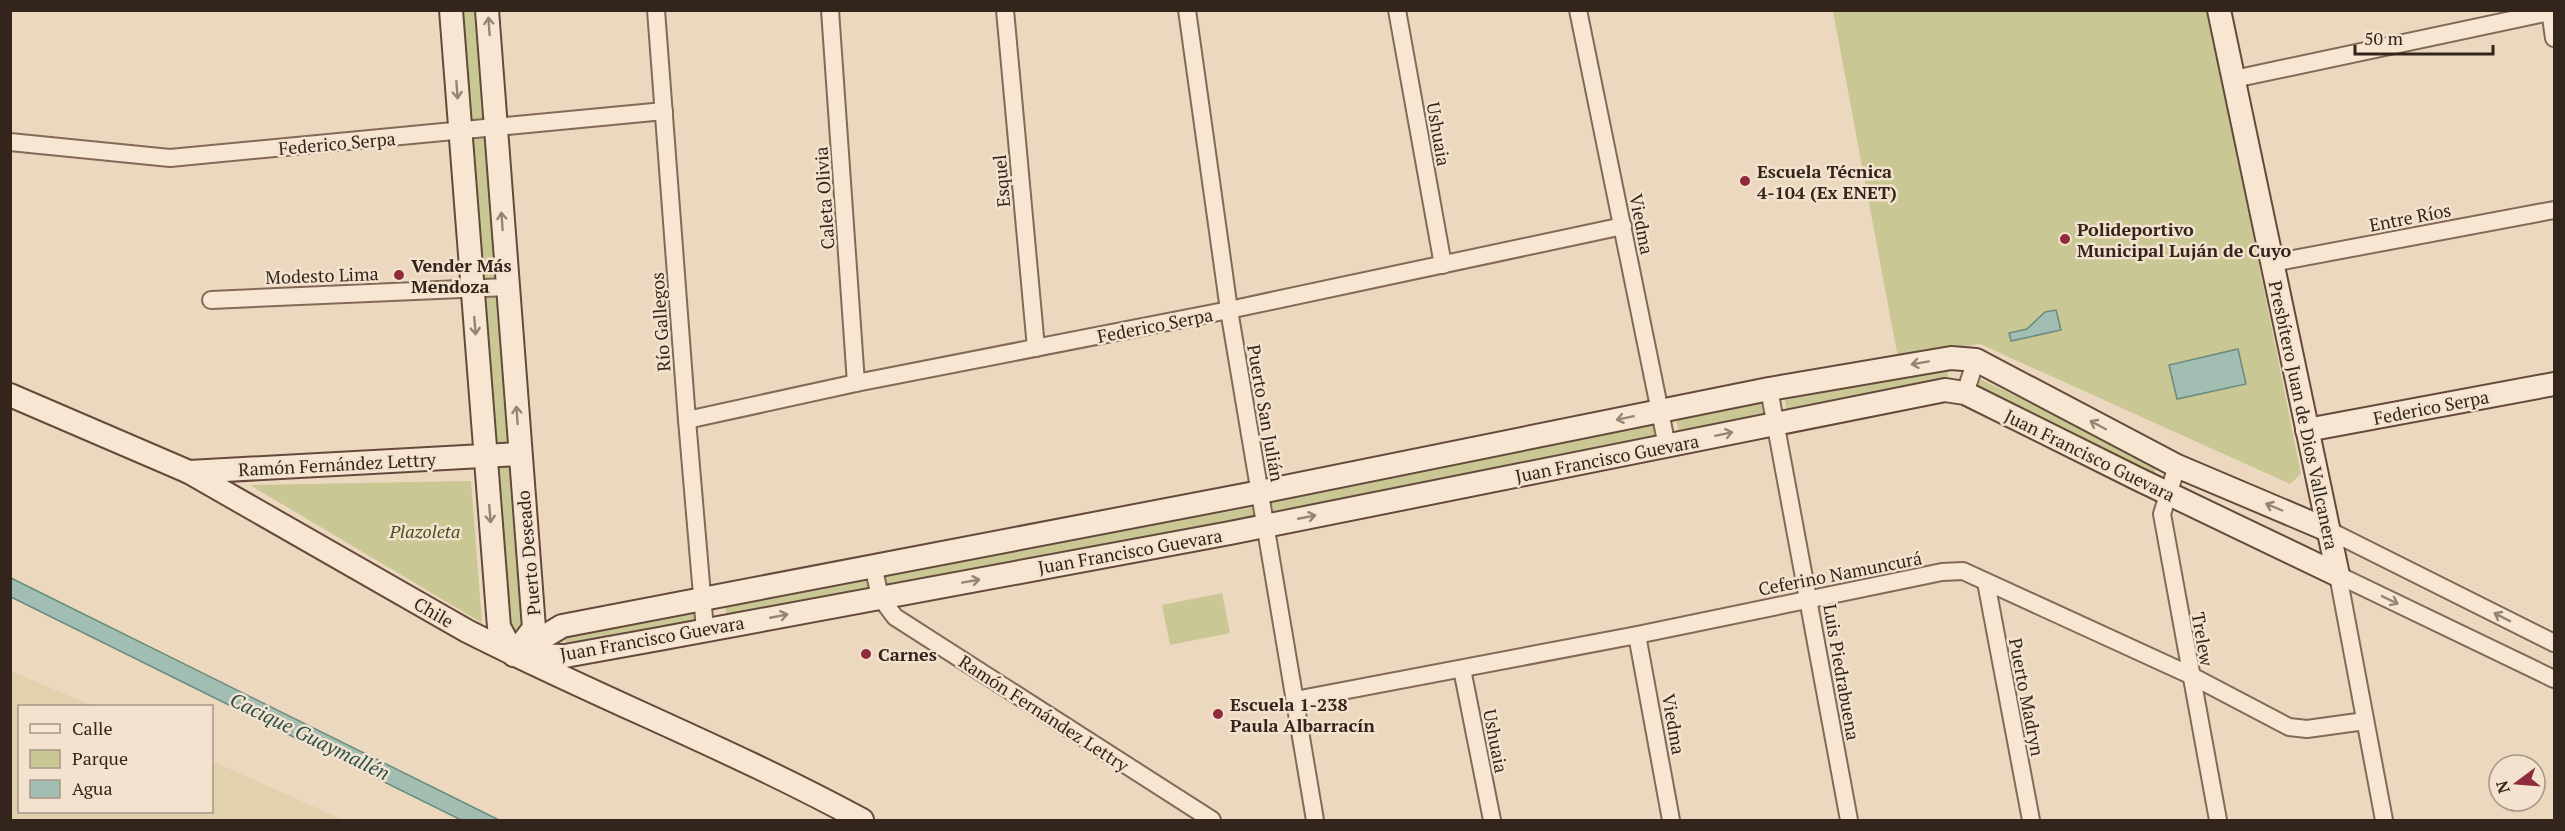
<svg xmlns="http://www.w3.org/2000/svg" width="2565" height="831" viewBox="0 0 2565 831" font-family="'PT Serif',serif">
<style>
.farmland{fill:#e1d1ad}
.green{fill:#c9c794}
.water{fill:#a2bdb1;stroke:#6a8b7e;stroke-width:1.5}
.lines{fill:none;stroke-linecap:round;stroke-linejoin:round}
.street-casing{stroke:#836958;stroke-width:20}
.secondary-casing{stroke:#654a3c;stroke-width:26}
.street{stroke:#f7e6d2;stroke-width:16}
.secondary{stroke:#f7e6d2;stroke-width:22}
.oneway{stroke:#958577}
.poi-dot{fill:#8f2b3a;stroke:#f3e3ce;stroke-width:2}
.labels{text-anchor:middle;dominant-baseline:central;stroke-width:5;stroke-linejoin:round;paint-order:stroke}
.street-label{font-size:18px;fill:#33241c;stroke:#f3e3ce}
.poi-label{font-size:18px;font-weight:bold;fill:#33241c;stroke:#f3e3ce;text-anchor:start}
.park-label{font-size:18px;font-style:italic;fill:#4a4f24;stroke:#f3e3ce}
.water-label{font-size:20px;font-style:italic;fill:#2c534b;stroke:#f3e3ce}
</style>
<rect width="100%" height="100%" fill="#ebd8bf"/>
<!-- farmland -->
<polygon class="farmland" points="11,671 93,706 20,706 20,812 212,812 212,761 343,820 11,820"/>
<!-- green -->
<g class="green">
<polygon points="451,11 487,11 534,628 514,655 499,627"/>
<polygon points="1833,11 2208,11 2301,474 2290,484 1980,344 1898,358"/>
<polygon points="1946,365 1949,380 1787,412 1784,396"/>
<polygon points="1980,379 2154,461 2156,480 1976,394"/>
<polygon points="1762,402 1765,417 1679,434 1676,418"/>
<polygon points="1656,422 1659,438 1268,512 1265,496"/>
<polygon points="471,481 482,623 250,485"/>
<polygon points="1256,507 1261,524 890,594 884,571"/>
<polygon points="871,570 876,597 729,624 723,600"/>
<polygon points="1222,593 1230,633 1170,645 1162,605"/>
<polygon points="702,604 706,623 567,650 564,633"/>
</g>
<!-- water -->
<g class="water">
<polygon points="2056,310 2061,330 2011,341 2009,333 2027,329 2045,312"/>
<polygon points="2238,349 2246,384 2177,399 2169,365"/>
<polygon points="11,578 499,820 461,820 11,597"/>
</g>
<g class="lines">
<!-- street casing -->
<g class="street-casing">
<g id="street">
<polyline points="656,10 687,420 705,630"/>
<polyline points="830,10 856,383"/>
<polyline points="1005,10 1036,348"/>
<polyline points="1187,10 1229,310 1315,820"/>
<polyline points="1397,10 1443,265"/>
<polyline points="1578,10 1667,446"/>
<polyline points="2550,10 2554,38"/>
<polyline points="2234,79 2554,11"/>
<polyline points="10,142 170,158 664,111"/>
<polyline points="2272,263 2554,210"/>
<polyline points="211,300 507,287"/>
<polyline points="1769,389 1849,820"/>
<polyline points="1965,393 1976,360"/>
<polyline points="687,420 856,383 1229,310 1623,226"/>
<polyline points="2177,466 2162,514 2218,820"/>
<polyline points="2328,530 2554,643"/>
<polyline points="873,565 880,597 895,617 1212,820"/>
<polyline points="2338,575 2384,820"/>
<polyline points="2338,575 2554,679"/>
<polyline points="1986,582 2031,820"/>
<polyline points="1637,635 1671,820"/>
<polyline points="1462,669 1492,820"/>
<polyline points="1295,700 1637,635 1942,572 1963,571 2190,675 2289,727 2307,729 2365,721"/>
</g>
</g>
<!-- secondary casing -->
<g class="secondary-casing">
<g id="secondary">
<polyline points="451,10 499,627 514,655"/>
<polyline points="487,10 534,628 518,649"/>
<polyline points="2219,10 2338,575"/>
<path d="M10 395 189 472 467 631C597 697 733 750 862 820"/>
<polyline points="2307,430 2554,384"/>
<polyline points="189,472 520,454"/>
<polyline points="514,655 565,656 659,639 1230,533 1945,390 1965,393 2138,479 2338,575"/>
<polyline points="514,655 562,626 1260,492 1769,389 1951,358 1976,360 2177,466 2328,530"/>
</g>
</g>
<!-- street -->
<use href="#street" class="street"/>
<!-- secondary -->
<use href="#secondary" class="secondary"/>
</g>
<!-- one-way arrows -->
<defs><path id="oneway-shaft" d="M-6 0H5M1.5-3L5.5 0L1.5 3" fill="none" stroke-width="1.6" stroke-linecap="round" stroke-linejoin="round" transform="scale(1.5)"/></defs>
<g class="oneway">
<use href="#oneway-shaft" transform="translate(489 26) rotate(-94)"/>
<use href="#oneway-shaft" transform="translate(457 90) rotate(86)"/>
<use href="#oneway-shaft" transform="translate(502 221) rotate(-94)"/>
<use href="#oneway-shaft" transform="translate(475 326) rotate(85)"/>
<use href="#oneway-shaft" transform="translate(1920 363) rotate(170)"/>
<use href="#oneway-shaft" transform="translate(517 415) rotate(-94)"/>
<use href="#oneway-shaft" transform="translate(1625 418) rotate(168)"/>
<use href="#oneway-shaft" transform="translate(2098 425) rotate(-152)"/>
<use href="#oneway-shaft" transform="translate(1724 434) rotate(-12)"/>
<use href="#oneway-shaft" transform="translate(2274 507) rotate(-157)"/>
<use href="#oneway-shaft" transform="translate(490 514) rotate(85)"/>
<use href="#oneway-shaft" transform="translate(1307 517) rotate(-11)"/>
<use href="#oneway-shaft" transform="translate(971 581) rotate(-10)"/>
<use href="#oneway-shaft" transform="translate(2390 600) rotate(26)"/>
<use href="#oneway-shaft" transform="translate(779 616) rotate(-11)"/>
<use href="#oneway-shaft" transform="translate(2502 617) rotate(-153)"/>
</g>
<!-- markers -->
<g class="poi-dot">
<circle cx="1745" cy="181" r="6"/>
<circle cx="2065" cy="239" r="6"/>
<circle cx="399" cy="275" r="6"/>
<circle cx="866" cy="654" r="6"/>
<circle cx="1218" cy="714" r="6"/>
</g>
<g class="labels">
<!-- street labels -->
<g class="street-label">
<text transform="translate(1439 134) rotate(80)">Ushuaia</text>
<text transform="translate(337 143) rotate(-5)">Federico Serpa</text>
<text transform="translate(1001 181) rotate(-95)">Esquel</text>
<text transform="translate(824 198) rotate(-94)">Caleta Olivia</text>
<text transform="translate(2410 217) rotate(-11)">Entre Ríos</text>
<text transform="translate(1642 224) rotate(79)">Viedma</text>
<text transform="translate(322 275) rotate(-2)">Modesto Lima</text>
<text transform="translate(660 322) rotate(-94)">Río Gallegos</text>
<text transform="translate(1155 325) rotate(-11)">Federico Serpa</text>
<text transform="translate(2431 407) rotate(-11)">Federico Serpa</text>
<text transform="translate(1266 413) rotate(80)">Puerto San Julián</text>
<text transform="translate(2304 415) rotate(78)">Presbítero Juan de Dios Vallcanera</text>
<text transform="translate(2090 455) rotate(26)">Juan Francisco Guevara</text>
<text transform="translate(1607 458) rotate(-11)">Juan Francisco Guevara</text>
<text transform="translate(337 464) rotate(-3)">Ramón Fernández Lettry</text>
<text transform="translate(1130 551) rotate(-10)">Juan Francisco Guevara</text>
<text transform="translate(528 553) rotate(-95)">Puerto Deseado</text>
<text transform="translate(1840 573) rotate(-11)">Ceferino Namuncurá</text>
<text transform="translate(434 612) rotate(30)">Chile</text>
<text transform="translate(652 638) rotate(-10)">Juan Francisco Guevara</text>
<text transform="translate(2203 639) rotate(80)">Trelew</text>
<text transform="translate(1842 672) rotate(80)">Luis Piedrabuena</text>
<text transform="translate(2027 697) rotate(79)">Puerto Madryn</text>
<text transform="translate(1044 713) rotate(33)">Ramón Fernández Lettry</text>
<text transform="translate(1674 724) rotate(80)">Viedma</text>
<text transform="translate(1496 741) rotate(79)">Ushuaia</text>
</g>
<!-- poi labels -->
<g class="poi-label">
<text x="1757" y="171">Escuela Técnica<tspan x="1757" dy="21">4-104 (Ex ENET)</tspan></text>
<text x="2077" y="229">Polideportivo<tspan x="2077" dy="21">Municipal Luján de Cuyo</tspan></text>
<text x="411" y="265">Vender Más<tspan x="411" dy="21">Mendoza</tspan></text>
<text x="878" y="654">Carnes</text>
<text x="1230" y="704">Escuela 1-238<tspan x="1230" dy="21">Paula Albarracín</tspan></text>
</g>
<!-- park labels -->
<g class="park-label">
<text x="425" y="531">Plazoleta</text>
</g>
<!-- water labels -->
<g class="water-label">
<text transform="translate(310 736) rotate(26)">Cacique Guaymallén</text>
</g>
</g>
<!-- border -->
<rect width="2565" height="831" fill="none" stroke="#33241c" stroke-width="24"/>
<!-- legend -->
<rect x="18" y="705" width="195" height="108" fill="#f3e3ce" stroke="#a69787" stroke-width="1.5"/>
<rect x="30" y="724" width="30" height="9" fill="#f7e6d2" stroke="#a69787" stroke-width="1.5"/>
<text x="72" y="735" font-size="18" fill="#33241c">Calle</text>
<rect x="30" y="750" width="30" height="18" fill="#c9c794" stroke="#a69787" stroke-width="1.5"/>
<text x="72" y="765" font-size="18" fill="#33241c">Parque</text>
<rect x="30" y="780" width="30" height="18" fill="#a2bdb1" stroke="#a69787" stroke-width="1.5"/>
<text x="72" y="795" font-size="18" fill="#33241c">Agua</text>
<!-- north arrow -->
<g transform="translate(2517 783) rotate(254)"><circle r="28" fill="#f3e3ce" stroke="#a69787" stroke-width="1.5"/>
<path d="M0-4.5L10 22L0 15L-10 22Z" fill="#8f2b3a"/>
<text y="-9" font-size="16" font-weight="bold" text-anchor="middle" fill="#33241c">N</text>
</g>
<!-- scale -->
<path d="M2355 45v9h138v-9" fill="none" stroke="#33241c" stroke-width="3"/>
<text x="2364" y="45" font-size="18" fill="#33241c" stroke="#f3e3ce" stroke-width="4.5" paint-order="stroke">50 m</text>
</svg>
